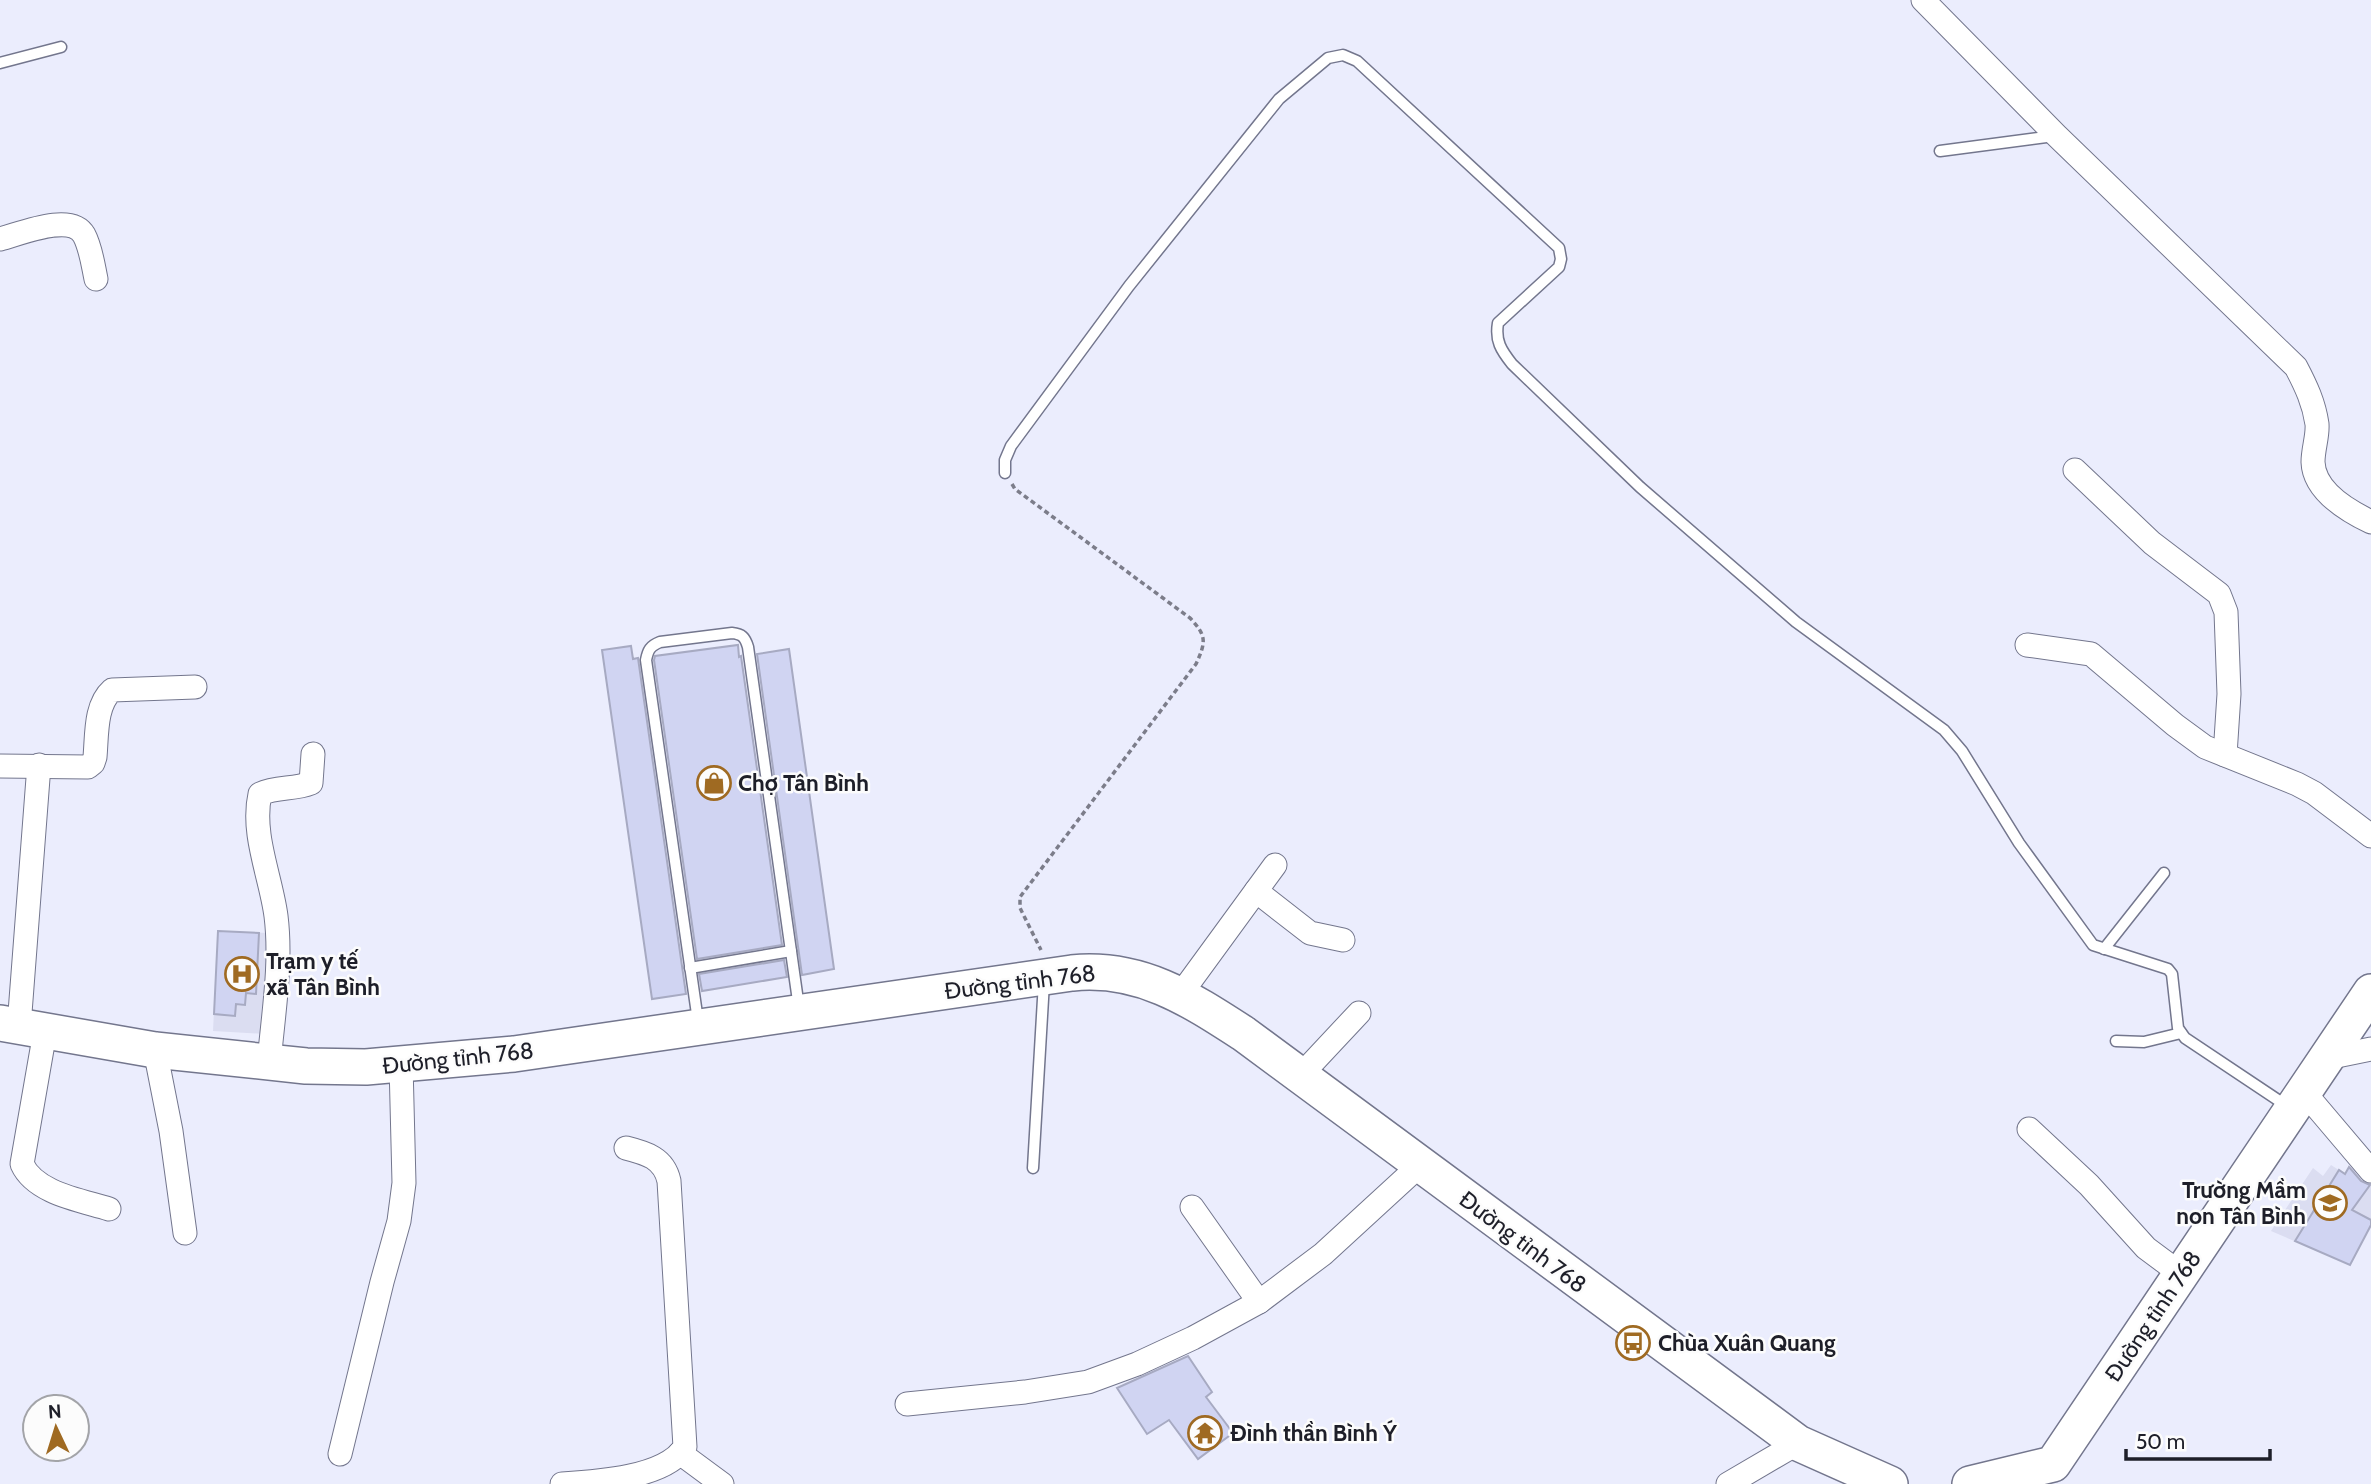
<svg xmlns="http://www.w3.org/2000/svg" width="2371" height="1484" viewBox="0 0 2371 1484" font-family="Cabin,sans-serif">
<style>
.built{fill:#dbddf1}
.building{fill:#d0d4f2;stroke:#a7aac2;stroke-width:2}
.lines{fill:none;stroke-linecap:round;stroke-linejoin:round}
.service-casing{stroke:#73768d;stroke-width:13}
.minor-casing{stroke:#73768d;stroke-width:25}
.primary-casing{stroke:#73768d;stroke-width:38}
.path{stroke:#7c7d8a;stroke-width:3.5;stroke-dasharray:5 3.5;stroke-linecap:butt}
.service{stroke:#fff;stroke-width:10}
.minor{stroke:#fff;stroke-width:23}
.primary{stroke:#fff;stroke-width:35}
.labels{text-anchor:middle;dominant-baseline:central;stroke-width:5;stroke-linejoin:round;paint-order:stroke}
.poi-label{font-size:23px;font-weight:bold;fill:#1e1f29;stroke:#fcfcfc;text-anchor:start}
.street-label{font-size:23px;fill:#1e1f29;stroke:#fcfcfc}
</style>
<rect width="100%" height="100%" fill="#ebedfd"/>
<!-- built -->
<g class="built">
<polygon points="218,931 270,933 265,1034 213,1031"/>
<polygon points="2354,1161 2371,1181 2371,1225 2350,1265 2271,1231 2313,1168 2323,1176 2331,1165 2345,1174"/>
</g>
<!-- building -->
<g class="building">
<polygon points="738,645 739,657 741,656 782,945 697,959 654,660 655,656"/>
<polygon points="631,646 633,659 638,658 686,994 652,999 602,650"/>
<polygon points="789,649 834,969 802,975 757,654"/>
<polygon points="218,931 259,933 256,994 246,993 245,1005 236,1004 235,1016 214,1014"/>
<polygon points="784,960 787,977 702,991 699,974"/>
<polygon points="2349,1167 2361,1181 2370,1185 2352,1210 2371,1220 2371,1225 2350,1265 2295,1241 2339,1170 2345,1174"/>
<polygon points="1188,1356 1212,1392 1206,1397 1233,1433 1198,1459 1169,1420 1147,1434 1117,1388"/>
</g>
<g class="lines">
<!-- service casing -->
<g class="service-casing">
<g id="service">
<polyline points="0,63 61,47"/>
<polyline points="1940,151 2054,136"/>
<path d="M1005 473V460L1011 446 1129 286 1279 99 1328 58 1343 55 1357 61 1559 248 1561 259 1559 267 1498 323C1495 341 1501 350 1512 364L1640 487 1796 622 1944 730 1962 751 2019 843 2093 945 2168 969 2172 974 2178 1028 2185 1038 2287 1106"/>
<polyline points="2104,949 2164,873"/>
<polyline points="690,968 791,951"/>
<path d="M698 1021 646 660C648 650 650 646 660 642L732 633C742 634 745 637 748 647L799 1008"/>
<polyline points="2116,1041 2144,1042 2181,1033"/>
<polyline points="1033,1168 1044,982"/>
</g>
</g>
<!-- minor casing -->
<g class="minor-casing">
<g id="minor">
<path d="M1923 0 2057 136 2296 367C2306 386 2314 403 2317 424 2318 436 2313 449 2313 462 2314 491 2348 511 2371 522"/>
<path d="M0 239C20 234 71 212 84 235 91 248 93 265 96 279"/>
<polyline points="2075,470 2152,543 2219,594 2226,612 2229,694 2225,755"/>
<polyline points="2027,645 2091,654 2175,725 2205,747 2297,784 2314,793 2371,836"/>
<path d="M0 766 88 767 93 763 95 757C97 735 95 705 112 690L195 687"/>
<polyline points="1256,891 1310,933 1343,940"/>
<polyline points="1180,995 1275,865"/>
<polyline points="19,1026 39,765"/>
<path d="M45 1032 22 1164C35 1193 80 1200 109 1209"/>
<polyline points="155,1050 171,1131 185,1233"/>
<polyline points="2327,1058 2371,1049"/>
<path d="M269 1063C273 1015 282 964 276 916 271 877 251 834 260 794 277 786 294 790 311 783L313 754"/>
<polyline points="1300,1076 1359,1013"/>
<polyline points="2304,1092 2371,1171"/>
<polyline points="2029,1129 2089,1185 2146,1248 2181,1274"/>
<polyline points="1192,1207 1259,1302 1323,1254 1420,1165"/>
<polyline points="907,1404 1025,1392 1088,1382 1137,1364 1193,1338 1259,1302"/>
<polyline points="680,1453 722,1484"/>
<polyline points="340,1454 382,1282 399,1221 404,1183 401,1064"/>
<path d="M562 1484C596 1482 665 1478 685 1447L669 1181C664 1158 646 1153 626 1148"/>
<polyline points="1728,1484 1798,1443"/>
</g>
</g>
<!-- primary casing -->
<g class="primary-casing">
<g id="primary">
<path d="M0 1023 155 1050 306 1066 366 1067 514 1054 1072 973C1140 966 1190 999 1244 1034L1798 1443 1890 1484"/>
<polyline points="1970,1484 2053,1464 2371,992"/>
</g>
</g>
<!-- path -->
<path class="path" d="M1012 484 1015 489 1190 618C1207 636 1206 642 1196 664L1020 897V908L1041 950"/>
<!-- service -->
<use href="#service" class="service"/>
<!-- minor -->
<use href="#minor" class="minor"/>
<!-- primary -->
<use href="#primary" class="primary"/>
</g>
<!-- icons -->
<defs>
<g id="shop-ring" transform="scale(1.75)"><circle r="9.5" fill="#fcfcfc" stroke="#9f6a22" stroke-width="1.5"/><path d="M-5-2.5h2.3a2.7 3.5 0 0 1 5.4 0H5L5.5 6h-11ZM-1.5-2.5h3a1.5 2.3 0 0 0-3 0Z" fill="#9f6a22"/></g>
<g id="hospital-ring" transform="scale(1.75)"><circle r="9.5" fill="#fcfcfc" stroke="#9f6a22" stroke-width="1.5"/><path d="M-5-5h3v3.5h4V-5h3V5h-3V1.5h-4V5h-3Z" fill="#9f6a22"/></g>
<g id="school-ring" transform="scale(1.75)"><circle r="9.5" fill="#fcfcfc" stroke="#9f6a22" stroke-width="1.5"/><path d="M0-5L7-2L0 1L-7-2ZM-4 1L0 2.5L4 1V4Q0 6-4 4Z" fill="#9f6a22"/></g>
<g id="bus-ring" transform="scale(1.75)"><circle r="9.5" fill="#fcfcfc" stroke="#9f6a22" stroke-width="1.5"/><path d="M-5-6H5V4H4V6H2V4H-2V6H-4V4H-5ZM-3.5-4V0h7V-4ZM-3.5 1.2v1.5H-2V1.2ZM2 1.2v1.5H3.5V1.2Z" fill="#9f6a22"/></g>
<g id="temple-ring" transform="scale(1.75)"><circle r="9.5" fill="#fcfcfc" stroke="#9f6a22" stroke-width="1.5"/><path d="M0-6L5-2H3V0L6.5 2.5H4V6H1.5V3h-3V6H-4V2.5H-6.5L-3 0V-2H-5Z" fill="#9f6a22"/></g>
</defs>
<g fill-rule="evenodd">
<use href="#shop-ring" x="714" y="783"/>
<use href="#hospital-ring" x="242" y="974"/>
<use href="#school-ring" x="2330" y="1203"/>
<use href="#bus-ring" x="1633" y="1343"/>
<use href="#temple-ring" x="1205" y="1433"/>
</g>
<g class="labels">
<!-- poi labels -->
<g class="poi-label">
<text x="738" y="783">Chợ Tân Bình</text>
<text x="266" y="961">Trạm y tế<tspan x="266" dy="26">xã Tân Bình</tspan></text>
<text x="2306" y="1190" text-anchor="end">Trường Mầm<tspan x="2306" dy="26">non Tân Bình</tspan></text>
<text x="1658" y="1343">Chùa Xuân Quang</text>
<text x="1230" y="1433">Đình thần Bình Ý</text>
</g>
<!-- street labels -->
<g class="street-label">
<text transform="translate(1020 982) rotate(-7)">Đường tỉnh 768</text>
<text transform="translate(458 1058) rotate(-6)">Đường tỉnh 768</text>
<text transform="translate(1523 1242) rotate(37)">Đường tỉnh 768</text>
<text transform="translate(2153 1316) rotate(-56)">Đường tỉnh 768</text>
</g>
</g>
<!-- north arrow -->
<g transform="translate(56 1428) rotate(356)"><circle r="33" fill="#fcfcfc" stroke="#a3a4a8" stroke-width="2"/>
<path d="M0-5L12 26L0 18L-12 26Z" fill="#9f6a22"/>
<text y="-10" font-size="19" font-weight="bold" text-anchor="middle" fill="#1e1f29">N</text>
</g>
<!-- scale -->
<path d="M2126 1449v10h144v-10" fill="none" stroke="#1e1f29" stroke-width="3.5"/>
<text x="2136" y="1449" font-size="21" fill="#1e1f29" stroke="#fcfcfc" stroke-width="5" paint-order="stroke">50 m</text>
</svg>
